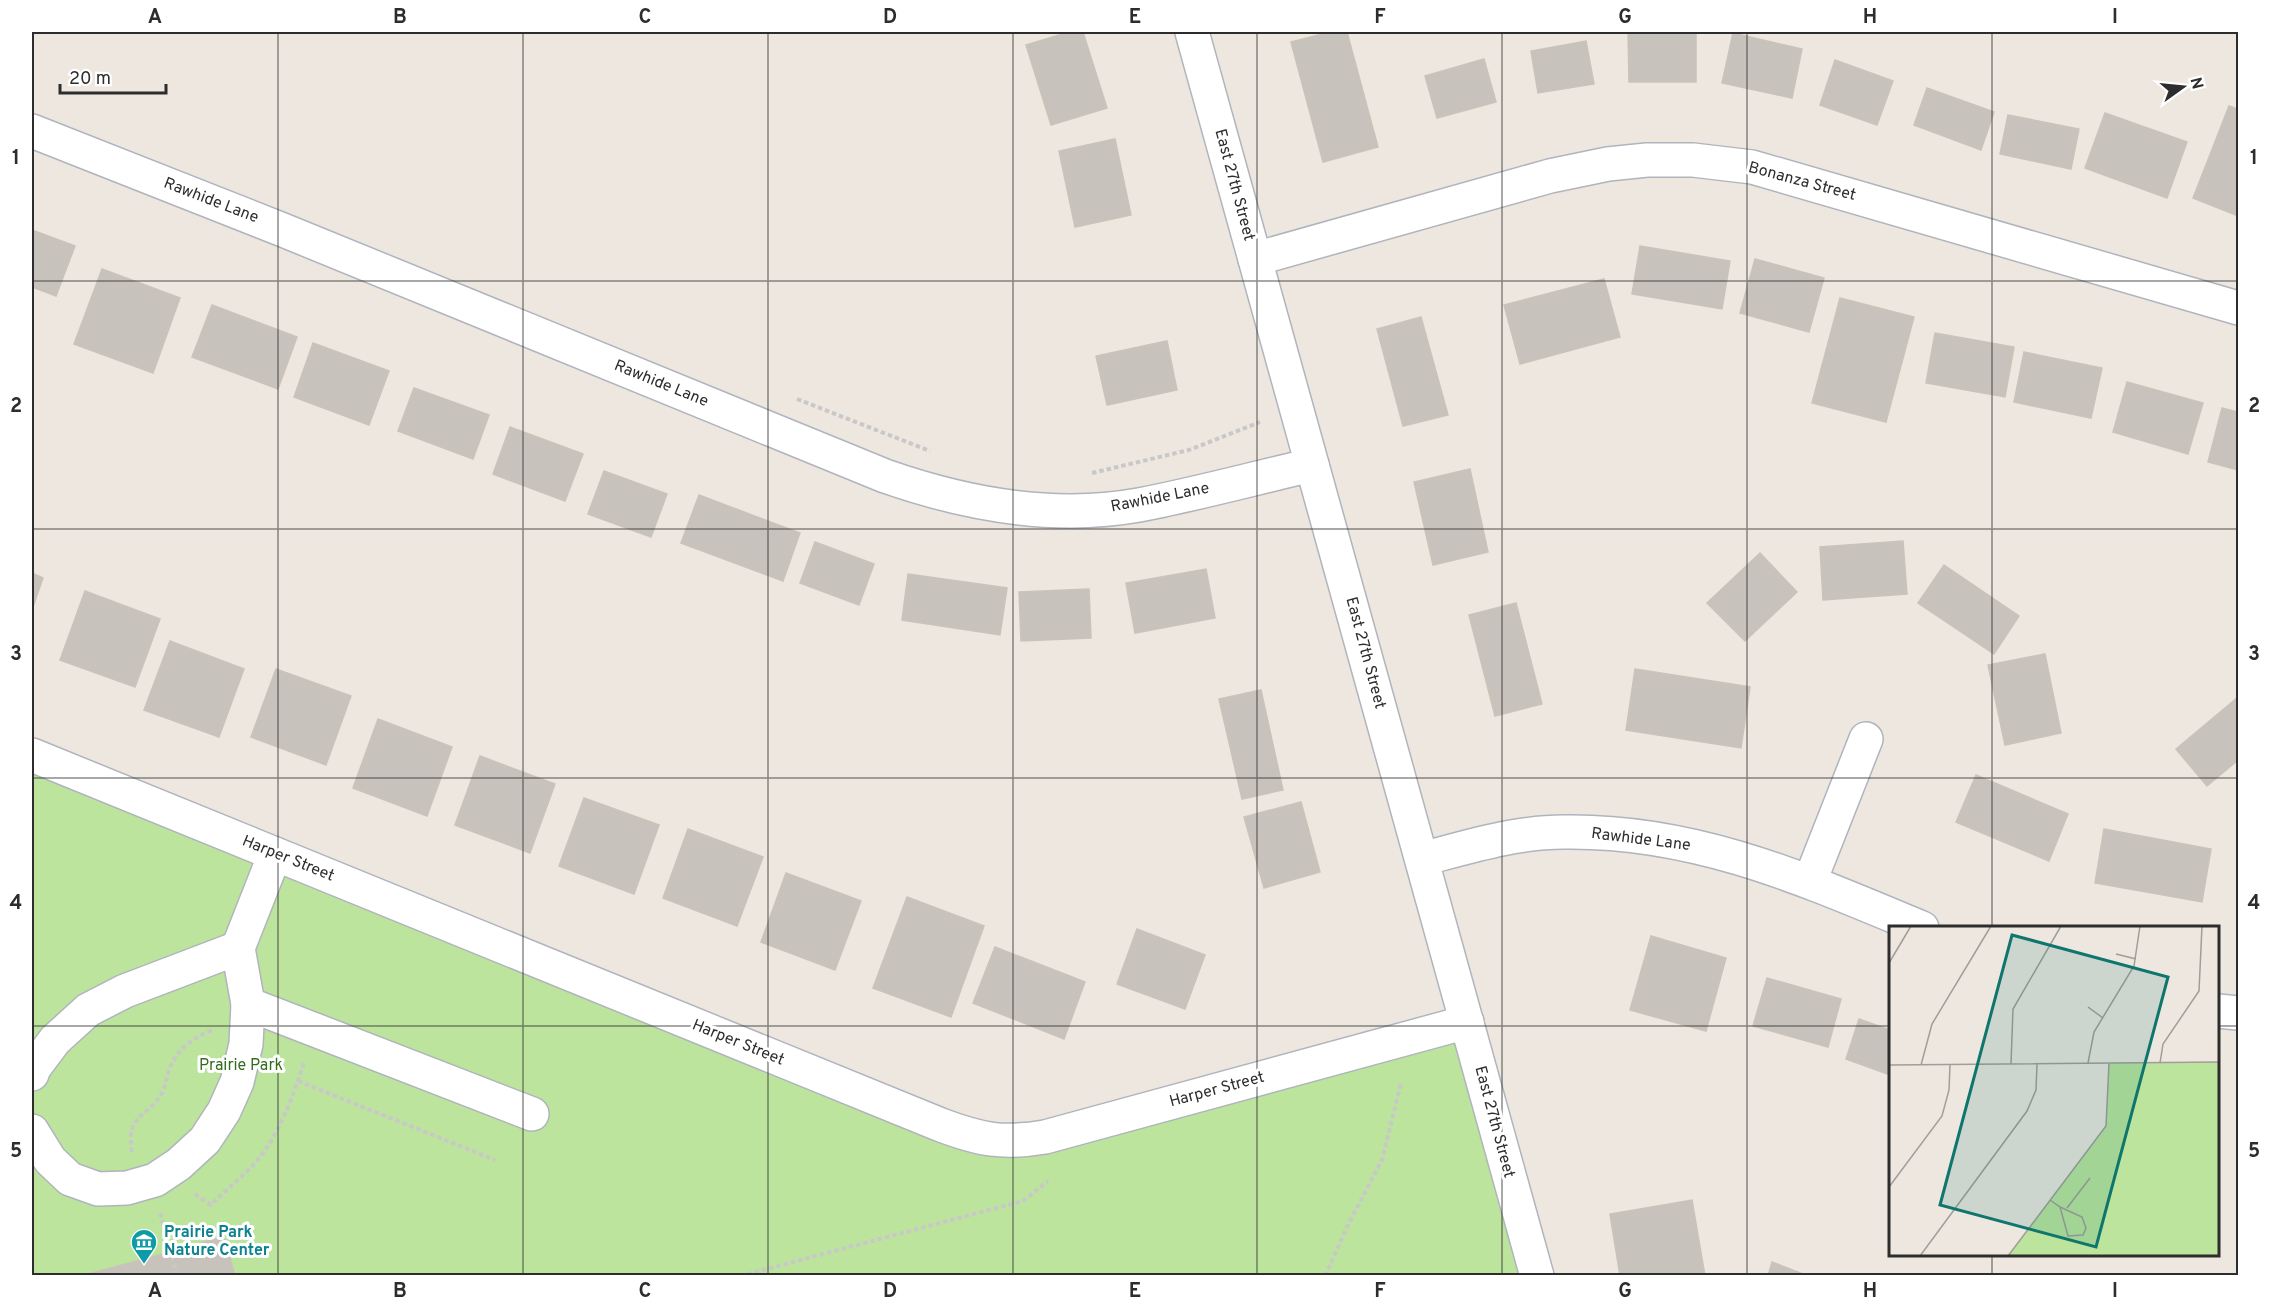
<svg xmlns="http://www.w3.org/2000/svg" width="2270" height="1307" viewBox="0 0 2270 1307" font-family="Overpass,sans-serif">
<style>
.green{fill:#bce49d}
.building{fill:#c7c2bb;stroke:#cac3b9;stroke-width:1.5}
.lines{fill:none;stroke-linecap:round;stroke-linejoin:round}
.minor-casing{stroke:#b0b4bd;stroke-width:36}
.path{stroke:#c8c8c8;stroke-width:4;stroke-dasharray:4.5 3;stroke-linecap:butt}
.minor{stroke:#fff;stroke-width:33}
.grid{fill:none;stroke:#2d2d2d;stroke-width:1.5;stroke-opacity:0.55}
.labels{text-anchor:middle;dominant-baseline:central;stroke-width:6;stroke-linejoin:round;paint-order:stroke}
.street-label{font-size:16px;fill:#2d2d2d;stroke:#fff}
.park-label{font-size:16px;fill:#336d1b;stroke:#fff}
.culture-label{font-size:16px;font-weight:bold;fill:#0d838f;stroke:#fff;text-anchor:start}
.inset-road{fill:none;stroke:#a19d98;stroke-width:1.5}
.view{fill:#0f766e;fill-opacity:0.15;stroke:#0f766e;stroke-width:3}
.inset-edge{fill:none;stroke:#2d2d2d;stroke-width:3}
.neatline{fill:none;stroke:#2d2d2d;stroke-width:2}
.grid-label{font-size:20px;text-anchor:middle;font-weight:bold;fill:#2d2d2d}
</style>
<rect width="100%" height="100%" fill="#eee7e0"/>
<!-- green -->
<polygon class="green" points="32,755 998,1142 1467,1022 1537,1275 32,1276"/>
<!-- building -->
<g class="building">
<polygon points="1069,32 1083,32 1107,108 1051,125 1026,45"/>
<polygon points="1330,32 1347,32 1378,147 1323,162 1291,42"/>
<polygon points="1628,32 1696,32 1696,82 1629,82"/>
<polygon points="1733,33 1802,49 1792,98 1722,83"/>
<polygon points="1586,41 1594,84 1538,93 1531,51"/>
<polygon points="1484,59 1496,102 1437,118 1425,76"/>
<polygon points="1835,60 1893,81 1877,125 1820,105"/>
<polygon points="1927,88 1994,112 1981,150 1914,125"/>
<polygon points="2229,106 2238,109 2238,216 2193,198"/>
<polygon points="2105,113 2187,142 2167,198 2085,168"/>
<polygon points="2008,115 2079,129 2071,169 2000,154"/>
<polygon points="1115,139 1131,215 1075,227 1059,151"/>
<polygon points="32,230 75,246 56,296 32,287"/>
<polygon points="1640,246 1730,261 1722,309 1632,294"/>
<polygon points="1755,259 1824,278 1809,332 1740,313"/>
<polygon points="102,269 180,298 153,373 74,344"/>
<polygon points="1604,279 1620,337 1520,364 1504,305"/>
<polygon points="1840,298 1914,317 1886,422 1812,403"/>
<polygon points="212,305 297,337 278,389 192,357"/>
<polygon points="1421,317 1448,415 1403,426 1377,329"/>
<polygon points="1935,333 2014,347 2005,397 1926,383"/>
<polygon points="1167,341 1177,390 1107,405 1096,356"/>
<polygon points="313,343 389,371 369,425 294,397"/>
<polygon points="2024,352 2102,368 2091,418 2014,402"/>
<polygon points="2127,382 2203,403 2188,454 2113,432"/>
<polygon points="414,388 489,415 473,459 398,431"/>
<polygon points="2222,408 2238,412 2238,470 2208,462"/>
<polygon points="510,427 583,454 565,501 493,474"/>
<polygon points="1470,469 1488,552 1433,565 1414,482"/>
<polygon points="604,471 667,494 651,537 588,514"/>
<polygon points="699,495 800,533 783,581 681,543"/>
<polygon points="1903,541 1907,594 1823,600 1820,547"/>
<polygon points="815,542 874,564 859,605 800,583"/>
<polygon points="1760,553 1797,592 1745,641 1707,603"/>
<polygon points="1944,565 2019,616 1994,654 1918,603"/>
<polygon points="1206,569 1215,618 1135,633 1126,583"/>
<polygon points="32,573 43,578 32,610"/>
<polygon points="908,574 1007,588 1000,635 902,620"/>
<polygon points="1089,589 1091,638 1021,641 1019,592"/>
<polygon points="85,591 160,619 135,687 60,660"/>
<polygon points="1516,603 1542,704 1495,716 1469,615"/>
<polygon points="170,641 244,669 219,737 144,710"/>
<polygon points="2045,654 2061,733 2005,745 1988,665"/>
<polygon points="276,669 351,696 326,765 251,737"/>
<polygon points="1635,669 1750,687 1741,748 1626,730"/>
<polygon points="1261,690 1283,790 1242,799 1219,699"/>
<polygon points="2238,697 2238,760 2207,786 2176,749"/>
<polygon points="378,719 452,747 427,816 353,788"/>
<polygon points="480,756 555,784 530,853 455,825"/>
<polygon points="1976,775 2068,814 2049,861 1956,822"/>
<polygon points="584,798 659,825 634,894 559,866"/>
<polygon points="1301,802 1320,872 1264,888 1244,817"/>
<polygon points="688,829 763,857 737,926 663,898"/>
<polygon points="2104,829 2211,849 2202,902 2095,883"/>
<polygon points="786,873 861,901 835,970 761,942"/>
<polygon points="907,897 984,926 951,1017 873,988"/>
<polygon points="1137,929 1205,955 1185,1009 1117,984"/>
<polygon points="1651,936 1726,958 1706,1031 1630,1010"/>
<polygon points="995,947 1085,982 1064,1039 973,1003"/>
<polygon points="1767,978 1841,999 1828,1047 1753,1026"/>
<polygon points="1859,1019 1890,1030 1890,1075 1846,1059"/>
<polygon points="1692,1200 1705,1276 1620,1276 1610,1214"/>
<polygon points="224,1236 235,1276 169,1276 163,1254"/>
<polygon points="163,1254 169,1276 81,1276"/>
<polygon points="1772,1262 1808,1276 1768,1276"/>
</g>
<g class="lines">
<!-- minor casing -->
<g class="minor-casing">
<g id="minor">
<polyline points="1192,32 1537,1276"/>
<path d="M32 131 283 230 885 476C965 504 1055 520 1139 505 1197 494 1255 478 1312 465"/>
<polyline points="1255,259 1550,176 1608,164 1647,160 1693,160 1752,167 2238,308"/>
<path d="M32 755 941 1125C981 1140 1003 1144 1045 1137L1467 1022"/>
<path d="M1422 859C1468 847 1515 832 1564 832 1695 830 1804 879 1922 928"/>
<polyline points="1810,881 1866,739"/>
<polyline points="248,1004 532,1114"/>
<polyline points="2218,1011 2238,1013"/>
<polyline points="32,1074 34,1068 55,1040 88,1010 125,991 238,948"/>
<polyline points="32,1131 50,1160 70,1179 98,1189 127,1188 155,1180 179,1164 205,1140 224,1111 237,1082 246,1044 248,1004 238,948 275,854"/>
</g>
</g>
<!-- path -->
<g class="path">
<polyline points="797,399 930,451"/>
<polyline points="1092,473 1189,450 1260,422"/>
<polyline points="298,1081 495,1160"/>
<path d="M132 1152C125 1114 148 1118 162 1093 166 1086 166 1077 169 1070 177 1049 193 1037 213 1030"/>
<path d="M195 1194 211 1205C225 1191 241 1178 255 1163 279 1135 293 1097 304 1062"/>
<polyline points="160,1213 177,1276"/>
<polyline points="740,1276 1023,1201 1048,1181"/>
<polyline points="1325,1276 1348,1225 1382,1160 1401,1083"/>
</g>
<!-- minor -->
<use href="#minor" class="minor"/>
</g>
<!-- grid -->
<path class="grid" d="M278 32V1276M523 32V1276M768 32V1276M1013 32V1276M1257 32V1276M1502 32V1276M1747 32V1276M1992 32V928M32 281H2238M32 529H2238M32 778H2238M32 1026H1890M2218 1026H2238M1992 1254V1276"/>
<!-- icons -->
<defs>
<g id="museum-pin" transform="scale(1.35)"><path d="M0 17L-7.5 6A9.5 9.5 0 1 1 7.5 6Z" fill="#0f9aa8" stroke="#fff"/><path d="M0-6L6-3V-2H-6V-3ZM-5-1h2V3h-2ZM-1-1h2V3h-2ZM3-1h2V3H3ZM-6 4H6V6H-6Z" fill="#fff"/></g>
</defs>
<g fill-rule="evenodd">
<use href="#museum-pin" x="144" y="1242"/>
</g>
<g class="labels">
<!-- street labels -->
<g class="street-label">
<text transform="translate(1802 182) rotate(15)">Bonanza Street</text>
<text transform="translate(1234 185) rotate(75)">East 27th Street</text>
<text transform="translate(211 201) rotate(21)">Rawhide Lane</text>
<text transform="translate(661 384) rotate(22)">Rawhide Lane</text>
<text transform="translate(1160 498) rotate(-11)">Rawhide Lane</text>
<text transform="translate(1365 653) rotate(75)">East 27th Street</text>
<text transform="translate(1641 840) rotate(7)">Rawhide Lane</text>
<text transform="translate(288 859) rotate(22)">Harper Street</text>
<text transform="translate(738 1043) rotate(22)">Harper Street</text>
<text transform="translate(1217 1090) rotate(-15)">Harper Street</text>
<text transform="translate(1494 1122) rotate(75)">East 27th Street</text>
</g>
<!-- park labels -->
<g class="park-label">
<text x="241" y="1066">Prairie Park</text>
</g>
<!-- culture labels -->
<g class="culture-label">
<text x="164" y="1233">Prairie Park<tspan x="164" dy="18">Nature Center</tspan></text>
</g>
</g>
<!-- overview -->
<g transform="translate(1889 926)">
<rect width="330" height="330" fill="#eee7e0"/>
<path d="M330 136V330H119L217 200 220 137Z" fill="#bce49d"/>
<path class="inset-road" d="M227 28 247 33M0 37 22 0M199 81 214 92M199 137 205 106 245 40 251 0M271 137 274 118 310 65 313 0M122 138 124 83 172 0M0 139 330 136M32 139 43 98 102 0M0 261 53 190 60 164 61 139M161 274 171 281 179 310 194 309 197 302 193 291 171 281M178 282 201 252M31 330 138 185 147 164 148 138M119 330 217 200 220 137"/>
<path class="view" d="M123 9 279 51 207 321 51 279Z"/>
<rect width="330" height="330" class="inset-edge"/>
</g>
<!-- border -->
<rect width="2270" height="1307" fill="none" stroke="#ffffff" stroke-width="66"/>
<!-- north arrow -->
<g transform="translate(2183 87) rotate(75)" stroke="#ffffff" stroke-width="4.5" paint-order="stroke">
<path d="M0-4.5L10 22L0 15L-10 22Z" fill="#2d2d2d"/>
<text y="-9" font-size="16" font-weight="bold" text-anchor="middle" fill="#2d2d2d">N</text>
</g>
<!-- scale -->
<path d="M60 84v9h106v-9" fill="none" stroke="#2d2d2d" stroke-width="3"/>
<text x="69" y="84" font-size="18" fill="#2d2d2d" stroke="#ffffff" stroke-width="4.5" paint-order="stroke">20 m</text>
<rect x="33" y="33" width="2204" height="1241" class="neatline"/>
<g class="grid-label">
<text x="155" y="23">A</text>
<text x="400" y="23">B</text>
<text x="645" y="23">C</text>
<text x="890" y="23">D</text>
<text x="1135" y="23">E</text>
<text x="1380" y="23">F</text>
<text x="1625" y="23">G</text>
<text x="1870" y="23">H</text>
<text x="2115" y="23">I</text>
<text x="16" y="164">1</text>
<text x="2254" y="164">1</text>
<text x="16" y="412">2</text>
<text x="2254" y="412">2</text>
<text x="16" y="660">3</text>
<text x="2254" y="660">3</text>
<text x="16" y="909">4</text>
<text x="2254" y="909">4</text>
<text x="16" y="1157">5</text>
<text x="2254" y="1157">5</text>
<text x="155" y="1297">A</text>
<text x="400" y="1297">B</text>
<text x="645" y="1297">C</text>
<text x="890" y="1297">D</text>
<text x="1135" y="1297">E</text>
<text x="1380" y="1297">F</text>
<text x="1625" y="1297">G</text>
<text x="1870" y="1297">H</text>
<text x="2115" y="1297">I</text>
</g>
</svg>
